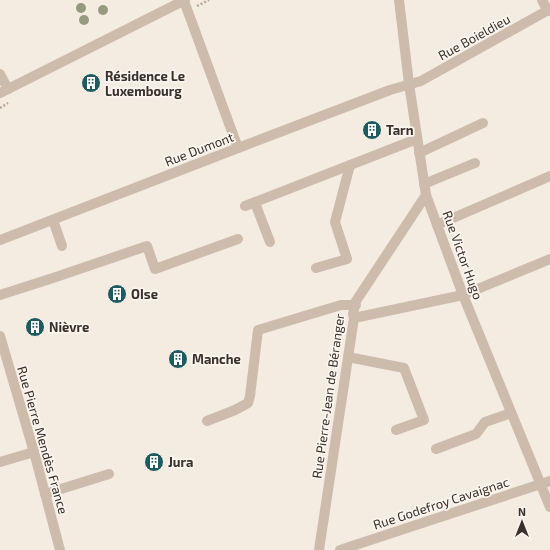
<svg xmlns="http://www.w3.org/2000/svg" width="550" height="550" viewBox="0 0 550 550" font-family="'Exo 2',sans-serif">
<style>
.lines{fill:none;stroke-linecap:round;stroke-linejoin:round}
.path{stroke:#b9a596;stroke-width:2.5;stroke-dasharray:2 2;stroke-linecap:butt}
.minor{stroke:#cdbbac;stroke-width:10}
.tree{fill:#969b7f}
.labels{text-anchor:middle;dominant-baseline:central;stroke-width:3.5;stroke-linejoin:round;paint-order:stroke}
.street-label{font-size:13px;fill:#3b302b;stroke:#fbf5ee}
.poi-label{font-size:13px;font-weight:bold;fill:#3b302b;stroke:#fbf5ee;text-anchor:start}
</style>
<rect width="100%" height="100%" fill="#f4ebe1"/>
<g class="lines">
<!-- path -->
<g class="path">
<polyline points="197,6 209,0"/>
<polyline points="0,108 8,103"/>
</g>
<!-- minor -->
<g class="minor">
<polyline points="399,0 409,84 426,195 463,295 550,507"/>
<polyline points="542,0 548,11"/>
<polyline points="184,1 238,148"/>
<polyline points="0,74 8,89"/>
<polyline points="0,93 185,0"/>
<polyline points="419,153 483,123"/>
<polyline points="424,184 475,163"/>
<polyline points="255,203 270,242"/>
<polyline points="245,206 417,139"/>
<polyline points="53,220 62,246"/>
<polyline points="437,225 550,176"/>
<polyline points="0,240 238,148 390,90 421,81 550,9"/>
<polyline points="316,268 347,259 335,222 350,165"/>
<polyline points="0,295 53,278 147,246 155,269 238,239"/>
<polyline points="354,318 463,295 550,259"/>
<polyline points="0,336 34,452 60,550"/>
<polyline points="348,357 404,368 424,420 396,430"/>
<polyline points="207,421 235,410 248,403 250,396 258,330 341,305 356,305"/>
<polyline points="436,449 476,434 485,422 511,413"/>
<polyline points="0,462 34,452"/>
<polyline points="45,494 109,474"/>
<polyline points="319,550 354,318 353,314 356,301 426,195"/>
<polyline points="340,550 550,481"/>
</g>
</g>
<!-- trees -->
<g class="tree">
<circle cx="81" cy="8" r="5"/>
<circle cx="103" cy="10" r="5"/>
<circle cx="84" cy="20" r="5"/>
</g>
<!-- icons -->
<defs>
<g id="building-disc" transform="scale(1)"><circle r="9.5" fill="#1f5a5e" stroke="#fbf5ee"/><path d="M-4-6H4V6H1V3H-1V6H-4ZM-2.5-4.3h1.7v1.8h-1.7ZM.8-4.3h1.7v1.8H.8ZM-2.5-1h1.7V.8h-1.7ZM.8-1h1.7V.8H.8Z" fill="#fff"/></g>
</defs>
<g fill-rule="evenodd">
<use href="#building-disc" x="91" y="83"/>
<use href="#building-disc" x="372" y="130"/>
<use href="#building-disc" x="117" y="294"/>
<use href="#building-disc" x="35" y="327"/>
<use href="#building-disc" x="178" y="359"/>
<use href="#building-disc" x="154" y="462"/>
</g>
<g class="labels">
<!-- street labels -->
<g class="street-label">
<text transform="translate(474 37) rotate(-29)">Rue Boieldieu</text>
<text transform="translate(199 149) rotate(-21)">Rue Dumont</text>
<text transform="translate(463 255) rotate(70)">Rue Victor Hugo</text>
<text transform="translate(328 396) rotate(-82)">Rue Pierre-Jean de Béranger</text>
<text transform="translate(43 440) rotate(74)">Rue Pierre Mendès France</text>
<text transform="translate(441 503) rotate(-18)">Rue Godefroy Cavaignac</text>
</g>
<!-- poi labels -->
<g class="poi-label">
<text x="105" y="76">Résidence Le<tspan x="105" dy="15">Luxembourg</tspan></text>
<text x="386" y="130">Tarn</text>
<text x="131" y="294">OIse</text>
<text x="49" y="327">Nièvre</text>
<text x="192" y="359">Manche</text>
<text x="168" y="462">Jura</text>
</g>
</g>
<!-- north arrow -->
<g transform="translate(522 522)" stroke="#fbf5ee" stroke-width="3" paint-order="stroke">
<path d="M0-3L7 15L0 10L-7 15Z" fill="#3b302b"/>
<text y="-6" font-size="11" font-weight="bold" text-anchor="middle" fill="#3b302b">N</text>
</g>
</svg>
